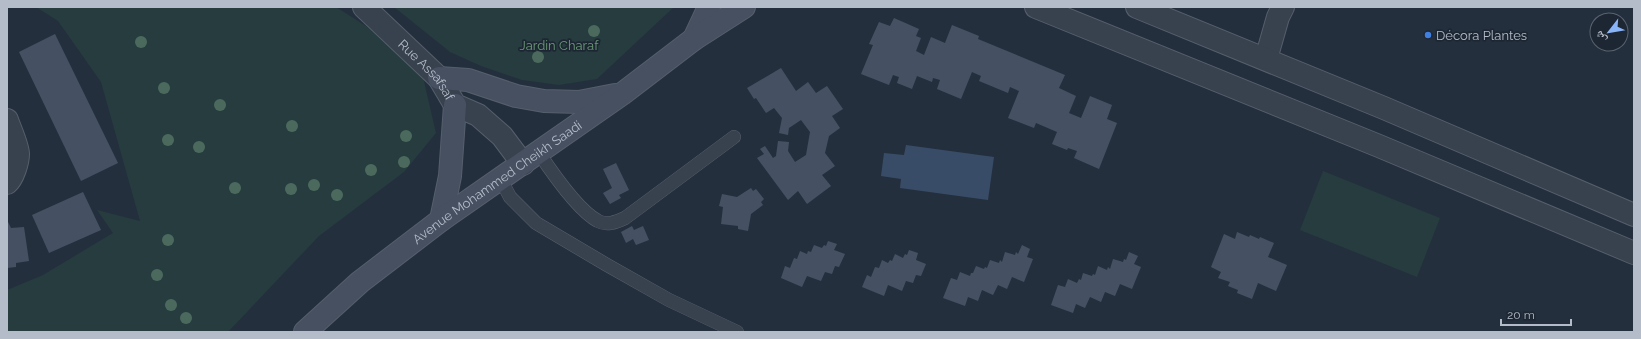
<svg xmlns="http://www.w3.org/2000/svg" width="1641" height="339" viewBox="0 0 1641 339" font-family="Raleway,'Noto Naskh Arabic',sans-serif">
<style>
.green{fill:#263c3f}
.water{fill:#394c67}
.building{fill:#455162}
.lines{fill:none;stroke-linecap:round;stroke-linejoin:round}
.service-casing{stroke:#565f6c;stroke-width:14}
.minor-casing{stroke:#565f6c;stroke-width:24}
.tertiary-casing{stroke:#565f6c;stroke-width:24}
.secondary-casing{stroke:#565f6c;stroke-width:24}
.service{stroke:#38414e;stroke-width:13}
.minor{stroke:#38414e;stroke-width:22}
.tertiary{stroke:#38414e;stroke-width:22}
.secondary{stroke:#465061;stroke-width:22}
.tree{fill:#4b6a5d}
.shop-dot{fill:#3f7fe0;stroke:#1d2633;stroke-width:1.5}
.labels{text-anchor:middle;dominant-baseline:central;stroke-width:3.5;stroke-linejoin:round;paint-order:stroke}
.poi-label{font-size:13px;fill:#b4bcc9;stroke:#1d2633;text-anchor:start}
.park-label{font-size:13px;fill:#6b9a76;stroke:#1d2633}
.street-label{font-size:13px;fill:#b4bcc9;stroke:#1d2633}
</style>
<rect width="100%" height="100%" fill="#242f3e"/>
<!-- green -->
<g class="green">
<polygon points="36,7 336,7 366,26 423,77 436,133 404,172 319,236 228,332 7,332 7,290 43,275 113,233 97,210 140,221 101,82 58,21"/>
<polygon points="394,7 674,7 597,79 559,85 522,80 481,66 450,52"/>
<polygon points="1323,171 1440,218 1417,277 1300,230"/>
</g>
<!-- water -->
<polygon class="water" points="906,145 994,157 988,200 900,188 901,179 881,176 884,153 904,155"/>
<!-- building -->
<g class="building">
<polygon points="894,18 919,29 916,36 921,38 916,51 924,55 931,37 945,43 952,25 979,36 978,39 1065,75 1059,88 1076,96 1069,113 1081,118 1090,96 1112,105 1107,119 1117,123 1099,169 1074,158 1077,151 1068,148 1067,150 1052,144 1057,132 1036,123 1034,128 1008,118 1019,91 1010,87 1008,93 979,81 981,76 972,72 961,99 937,89 940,80 933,78 932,82 917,76 912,89 897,83 899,77 893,75 889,85 861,74 873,45 869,44 879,22 890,26"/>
<polygon points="55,34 118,163 81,181 19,52"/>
<polygon points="781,68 796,91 808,82 816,93 827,86 843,109 832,116 840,128 829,136 825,153 835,166 822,175 831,186 807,204 798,191 788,200 757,158 764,154 760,149 765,146 773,158 776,156 778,141 789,142 788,151 795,162 806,155 810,132 801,120 789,128 788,135 779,133 782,118 774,108 766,113 756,98 754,99 747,88"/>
<polygon points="616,163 629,190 619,195 621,198 610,204 603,193 612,188 603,169"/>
<polygon points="751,188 753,191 756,189 764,199 761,202 763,205 751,214 748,231 738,229 738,226 721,224 723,207 719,206 722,194 737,197"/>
<polygon points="83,192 101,230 49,253 32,215"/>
<polygon points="7,220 11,228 24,227 29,261 16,263 16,267 7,268"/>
<polygon points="632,226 634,230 643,226 649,240 636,245 633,239 626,243 621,232"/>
<polygon points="1237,232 1249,237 1250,235 1259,239 1260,237 1274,243 1268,257 1287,265 1276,291 1258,283 1252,299 1237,293 1238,290 1228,286 1230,282 1218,278 1221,272 1211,267 1224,234 1235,239"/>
<polygon points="828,241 837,244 834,250 845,254 839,267 835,266 832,274 825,272 821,281 807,276 802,287 781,278 785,266 790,268 794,258 797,259 800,251 807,254 808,251 811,252 814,245 822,248 824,245 826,246"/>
<polygon points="1022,245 1030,249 1027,257 1033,259 1024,282 1012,277 1007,289 998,285 993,295 982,290 978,301 968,297 965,306 943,298 951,278 957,280 960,272 970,276 971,273 973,273 976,266 984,269 985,267 987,268 990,260 999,263 1000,260 1002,262 1005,252 1015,255 1016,252 1018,254"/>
<polygon points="909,250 918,253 916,260 926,264 921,276 916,275 913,283 906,281 902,291 888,285 884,296 862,287 867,275 871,277 875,267 879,268 882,260 888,263 890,260 892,261 895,254 903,258 905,254 907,255"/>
<polygon points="1129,252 1138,256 1134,264 1141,267 1132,289 1120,284 1115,296 1105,292 1101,302 1090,297 1085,308 1076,304 1073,313 1051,305 1058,285 1065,287 1068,279 1077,283 1079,279 1081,280 1083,273 1092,276 1093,274 1095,275 1098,266 1107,270 1108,267 1110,269 1113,259 1123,262 1124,259 1126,260"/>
</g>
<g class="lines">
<!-- service casing -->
<g class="service-casing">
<g id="service">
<path d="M539 153C551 171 579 211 598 221 607 226 616 222 625 218L734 137"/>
<polyline points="501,180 510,197 536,223 607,265 669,300 737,332"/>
</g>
</g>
<!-- minor casing -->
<g class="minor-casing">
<g id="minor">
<path id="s1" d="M364 7 439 78 455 105 478 115 502 136 523 164"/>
<polyline points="1266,59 1278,17 1283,7"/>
<path d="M7 120C10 129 18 146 18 154 18 162 13 178 7 183"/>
</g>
</g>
<!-- tertiary casing -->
<g class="tertiary-casing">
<g id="tertiary">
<polyline points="1036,7 1379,146 1634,253"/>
<polyline points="1137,7 1384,108 1634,215"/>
</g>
</g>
<!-- secondary casing -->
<g class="secondary-casing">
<g id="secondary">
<polyline points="694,39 709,7"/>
<polyline points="439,78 468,80 516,96 544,101 579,102 615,95"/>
<polyline points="441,220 450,176 455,105"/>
<path id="s2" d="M305 332 360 282 441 220 622 94 694 39 744 7"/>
</g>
</g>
<!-- service -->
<use href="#service" class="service"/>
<!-- minor -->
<use href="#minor" class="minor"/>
<!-- tertiary -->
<use href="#tertiary" class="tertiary"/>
<!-- secondary -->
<use href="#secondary" class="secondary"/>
</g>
<!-- trees -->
<g class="tree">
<circle cx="594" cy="31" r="6"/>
<circle cx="141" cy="42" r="6"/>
<circle cx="538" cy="57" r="6"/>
<circle cx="164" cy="88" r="6"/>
<circle cx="220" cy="105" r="6"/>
<circle cx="292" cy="126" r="6"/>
<circle cx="406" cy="136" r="6"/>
<circle cx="168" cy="140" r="6"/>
<circle cx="199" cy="147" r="6"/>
<circle cx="404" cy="162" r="6"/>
<circle cx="371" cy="170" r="6"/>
<circle cx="314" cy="185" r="6"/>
<circle cx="235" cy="188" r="6"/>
<circle cx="291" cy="189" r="6"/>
<circle cx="337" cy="195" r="6"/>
<circle cx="168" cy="240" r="6"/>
<circle cx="157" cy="275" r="6"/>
<circle cx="171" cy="305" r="6"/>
<circle cx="186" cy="318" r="6"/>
</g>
<!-- markers -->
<circle class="shop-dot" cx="1428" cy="35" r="4"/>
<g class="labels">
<!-- poi labels -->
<g class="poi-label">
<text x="1436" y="35">Décora Plantes</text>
</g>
<!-- park labels -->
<g class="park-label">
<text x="559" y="45">Jardin Charaf</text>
</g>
<!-- street labels -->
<g class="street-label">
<text stroke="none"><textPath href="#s1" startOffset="89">Rue Assafsaf</textPath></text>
<text stroke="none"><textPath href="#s2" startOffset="244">Avenue Mohammed Cheikh Saadi</textPath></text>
</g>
</g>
<!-- border -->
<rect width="1641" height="339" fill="none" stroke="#b4bcc9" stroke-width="16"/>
<!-- north arrow -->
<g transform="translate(1609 32) rotate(239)"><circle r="19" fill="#1d2633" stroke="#59626f"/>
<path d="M0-3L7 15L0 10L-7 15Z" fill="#8ab4f8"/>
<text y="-6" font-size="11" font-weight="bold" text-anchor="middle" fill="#b4bcc9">ش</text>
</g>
<!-- scale -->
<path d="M1501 319v6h70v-6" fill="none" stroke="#b4bcc9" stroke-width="2"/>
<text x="1507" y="319" font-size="12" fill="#b4bcc9" stroke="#1d2633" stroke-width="3" paint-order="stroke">20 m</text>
</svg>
